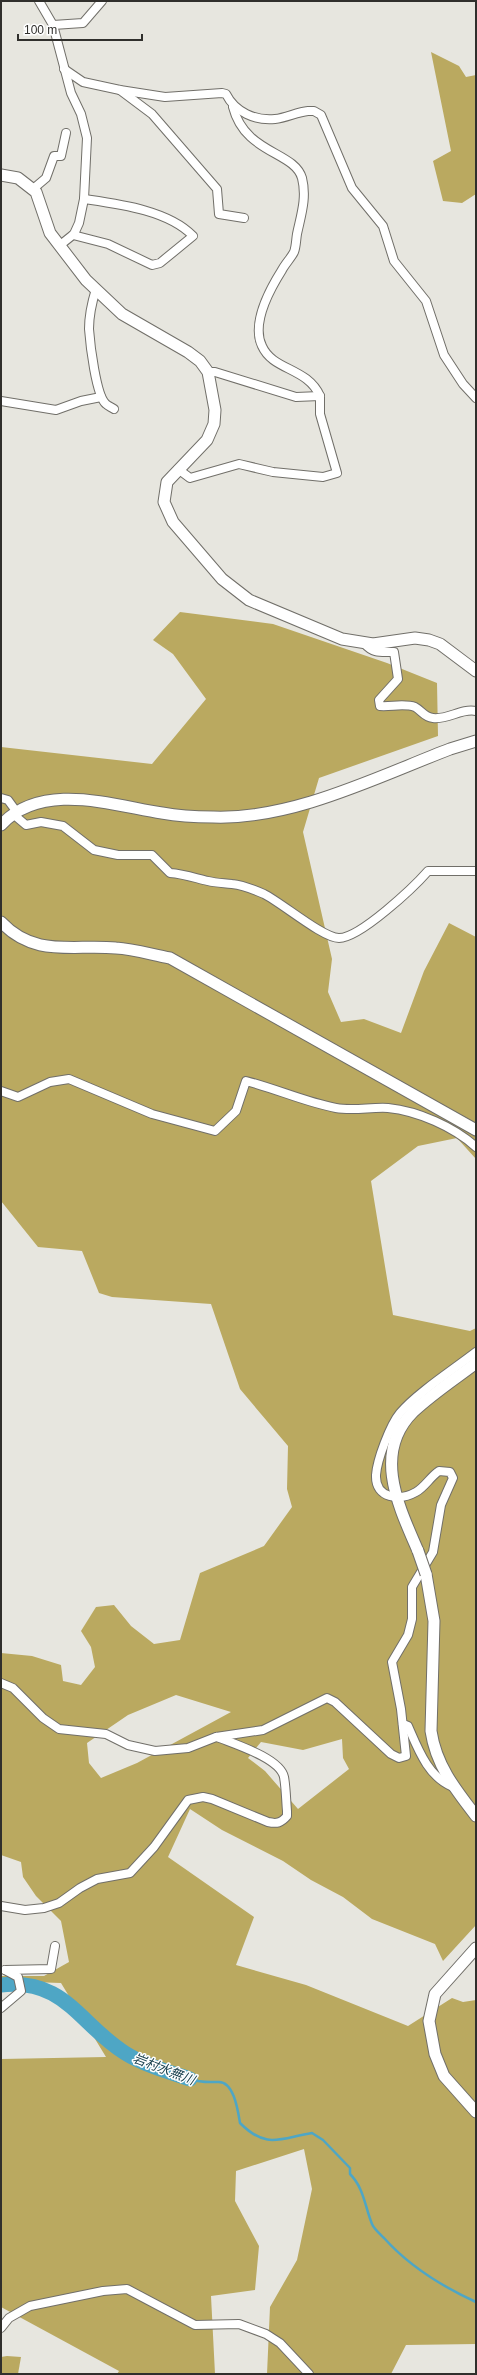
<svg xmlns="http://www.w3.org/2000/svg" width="477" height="2375" viewBox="0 0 477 2375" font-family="Arial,'Noto Sans JP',sans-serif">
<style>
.forest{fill:#baa960;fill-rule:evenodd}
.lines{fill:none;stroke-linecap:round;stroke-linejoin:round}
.stream{stroke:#4ea6c5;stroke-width:2.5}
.river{stroke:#4ea6c5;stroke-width:15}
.street-casing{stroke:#716f69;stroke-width:10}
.secondary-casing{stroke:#716f69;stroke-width:13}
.street{stroke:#fff;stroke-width:8}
.secondary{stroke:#fff;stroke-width:11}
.secondary-bridge-casing{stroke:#716f69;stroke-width:13;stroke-linecap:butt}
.secondary-bridge{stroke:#fff;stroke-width:11}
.labels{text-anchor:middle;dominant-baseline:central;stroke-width:3;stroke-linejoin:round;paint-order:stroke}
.water-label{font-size:13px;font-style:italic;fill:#1a414f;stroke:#fff}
</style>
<rect width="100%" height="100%" fill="#e7e6df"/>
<!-- forest -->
<g class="forest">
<polygon points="431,52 459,66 466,77 476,75 476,194 462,203 443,201 433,161 451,151"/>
<path d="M180 612 273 624 387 663 437 683 438 736 319 778 303 832 332 959 328 992 341 1022 364 1019 401 1033 424 971 449 923 476 937V1159L457 1138 418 1146 371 1181 393 1315 470 1331 476 1328V1925L443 1961 435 1944 372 1919 343 1897 311 1880 283 1861 222 1830 190 1809 168 1857 254 1917 236 1965 306 1985 408 2026 452 1998 463 2002 476 2000V2344L406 2345 391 2374H267L270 2307 297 2260 312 2189 304 2149 236 2171 235 2201 259 2246 255 2290 211 2296 215 2374H117L119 2371 1 2307V2059L106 2057 61 1983 1 1981V1976H44L69 1962 61 1921 36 1896 23 1877 21 1862 1 1855V1653L32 1656 61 1665 63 1681 81 1685 95 1667 91 1647 81 1631 96 1607 114 1605 131 1626 154 1644 180 1640 200 1573 264 1546 292 1507 287 1489 288 1446 240 1389 211 1304 112 1297 99 1293 82 1251 38 1247 1 1201V747L152 764 206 699 173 654 153 640ZM176 1695 231 1712 137 1763 101 1778 89 1763 87 1743 128 1715ZM342 1739 343 1758 349 1769 298 1809 265 1771 248 1758 261 1742 303 1750Z"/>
<polygon points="7,2356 21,2357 18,2374 1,2374 1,2357"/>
</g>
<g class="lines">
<!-- stream -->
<path class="stream" d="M190 2079C201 2083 207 2082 218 2082 234 2081 238 2111 240 2123 267 2150 280 2138 312 2133L323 2140 350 2168V2174C364 2188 365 2207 372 2224 374 2229 380 2234 384 2238 410 2267 441 2286 476 2302"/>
<!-- river -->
<path class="river" d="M1 1985C65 1978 79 2024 125 2053 144 2065 169 2072 190 2079"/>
<!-- street casing -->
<g class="street-casing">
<g id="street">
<polyline points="39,1 53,25 71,93 81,114 87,138 84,199 79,223 74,234 59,246"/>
<polyline points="53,25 83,23 102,1"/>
<path d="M64 69 83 82 120 90 165 97 222 93 226 94C235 112 255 121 275 119 286 118 297 112 308 111H314L321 115 352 188 383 226 394 261 426 301 444 355 463 384 476 398"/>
<polyline points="120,90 152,114 217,189 219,214 244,218"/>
<path d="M233 107C245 154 294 151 302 178 307 198 301 215 297 234 296 240 296 247 294 252 291 258 285 264 282 270 270 289 251 323 262 346 273 371 307 367 320 396"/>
<polyline points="33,189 46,178 54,156 61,156 66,133"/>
<path d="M73 235 108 244 152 265 160 263 193 236C168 210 118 204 84 199"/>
<path d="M96 289C92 302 89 315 89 329 90 343 96 396 106 404 108 406 111 407 114 409"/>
<polyline points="1,401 56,410 81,401 101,397"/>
<polyline points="178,469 190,478 239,464 273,472 323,477 337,473 320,414 320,396 296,397 215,372 208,372"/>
<path d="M364 643C373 654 381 652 394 652L398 679 379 700 380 706C391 707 404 703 415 707 421 710 424 717 433 718 448 720 461 708 476 711"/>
<polyline points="1,798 8,800 16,811"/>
<path d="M13 814 26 825 41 822 63 826 94 850 118 855H152L170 873C184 874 195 878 208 881 216 883 224 883 232 884 242 885 255 890 264 894 282 903 323 938 339 938 360 938 414 887 428 871H476"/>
<path d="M1 1091 18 1097 50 1082 69 1079 152 1114 215 1131 236 1111 246 1081C277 1089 305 1102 336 1108 353 1111 371 1107 388 1108 418 1111 454 1127 476 1147"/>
<path d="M1 1683 13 1688 43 1718 59 1729 106 1734 128 1745 155 1751 188 1748 216 1737 263 1730 327 1698 335 1702 391 1754 399 1758 406 1756 401 1709 392 1662 408 1635 412 1619V1587L433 1552 441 1505 453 1478 450 1472 439 1471C430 1477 425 1487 416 1492 400 1501 375 1499 376 1475 377 1460 390 1425 400 1413 417 1393 454 1369 476 1352"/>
<path d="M403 1724 408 1726C418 1749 428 1777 453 1787"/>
<path d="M1 1906 25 1910 44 1908 59 1903 80 1888 97 1879 130 1873 154 1847 188 1800 203 1797 212 1799 268 1822C277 1824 281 1823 287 1816V1811C286 1800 286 1788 284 1777 280 1758 234 1744 217 1737"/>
<polyline points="5,1970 51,1969 55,1946"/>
<polyline points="1,2008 21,1991 18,1977 5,1970"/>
<polyline points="1,2328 9,2318 30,2306 103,2291 127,2289 195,2325 239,2324 266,2334 280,2343 309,2374"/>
</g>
</g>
<!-- secondary casing -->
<g class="secondary-casing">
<g id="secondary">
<polyline points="1,175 18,178 36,192 50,233 86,280 122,314 188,352 200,361 208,372 215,410 214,424 207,440 167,482 164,502 173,522 222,579 249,600 342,639 373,644 415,638 429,640 440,644 476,671"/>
<path d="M1 825C42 781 111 805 162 813 178 816 196 817 213 817 292 820 377 777 450 749L476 741"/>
<path d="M1 922C35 958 73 944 116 948 134 949 153 955 170 958L476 1130"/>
<path d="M418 1551C399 1507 372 1453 413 1412 432 1394 455 1379 476 1363"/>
<path d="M426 1574 434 1621 431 1731C436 1765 455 1789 476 1816"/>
<polyline points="476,1948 435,1994 429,2021 435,2054 444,2076 476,2112"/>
</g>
</g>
<!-- street -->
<use href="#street" class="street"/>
<!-- secondary -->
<use href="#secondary" class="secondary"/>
<!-- secondary-bridge casing -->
<g class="secondary-bridge-casing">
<polyline id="secondary-bridge" points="418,1551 426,1574"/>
</g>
<!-- secondary-bridge -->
<use href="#secondary-bridge" class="secondary-bridge"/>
</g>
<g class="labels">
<!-- water labels -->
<g class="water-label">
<text transform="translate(164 2069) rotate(21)">岩村水無川</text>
</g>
</g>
<!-- border -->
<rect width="477" height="2375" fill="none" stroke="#302f2c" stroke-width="4"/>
<!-- scale -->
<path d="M18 34v6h124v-6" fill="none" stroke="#302f2c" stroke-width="2"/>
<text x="24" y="34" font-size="12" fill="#302f2c" stroke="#ffffff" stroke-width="3" paint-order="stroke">100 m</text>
</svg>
